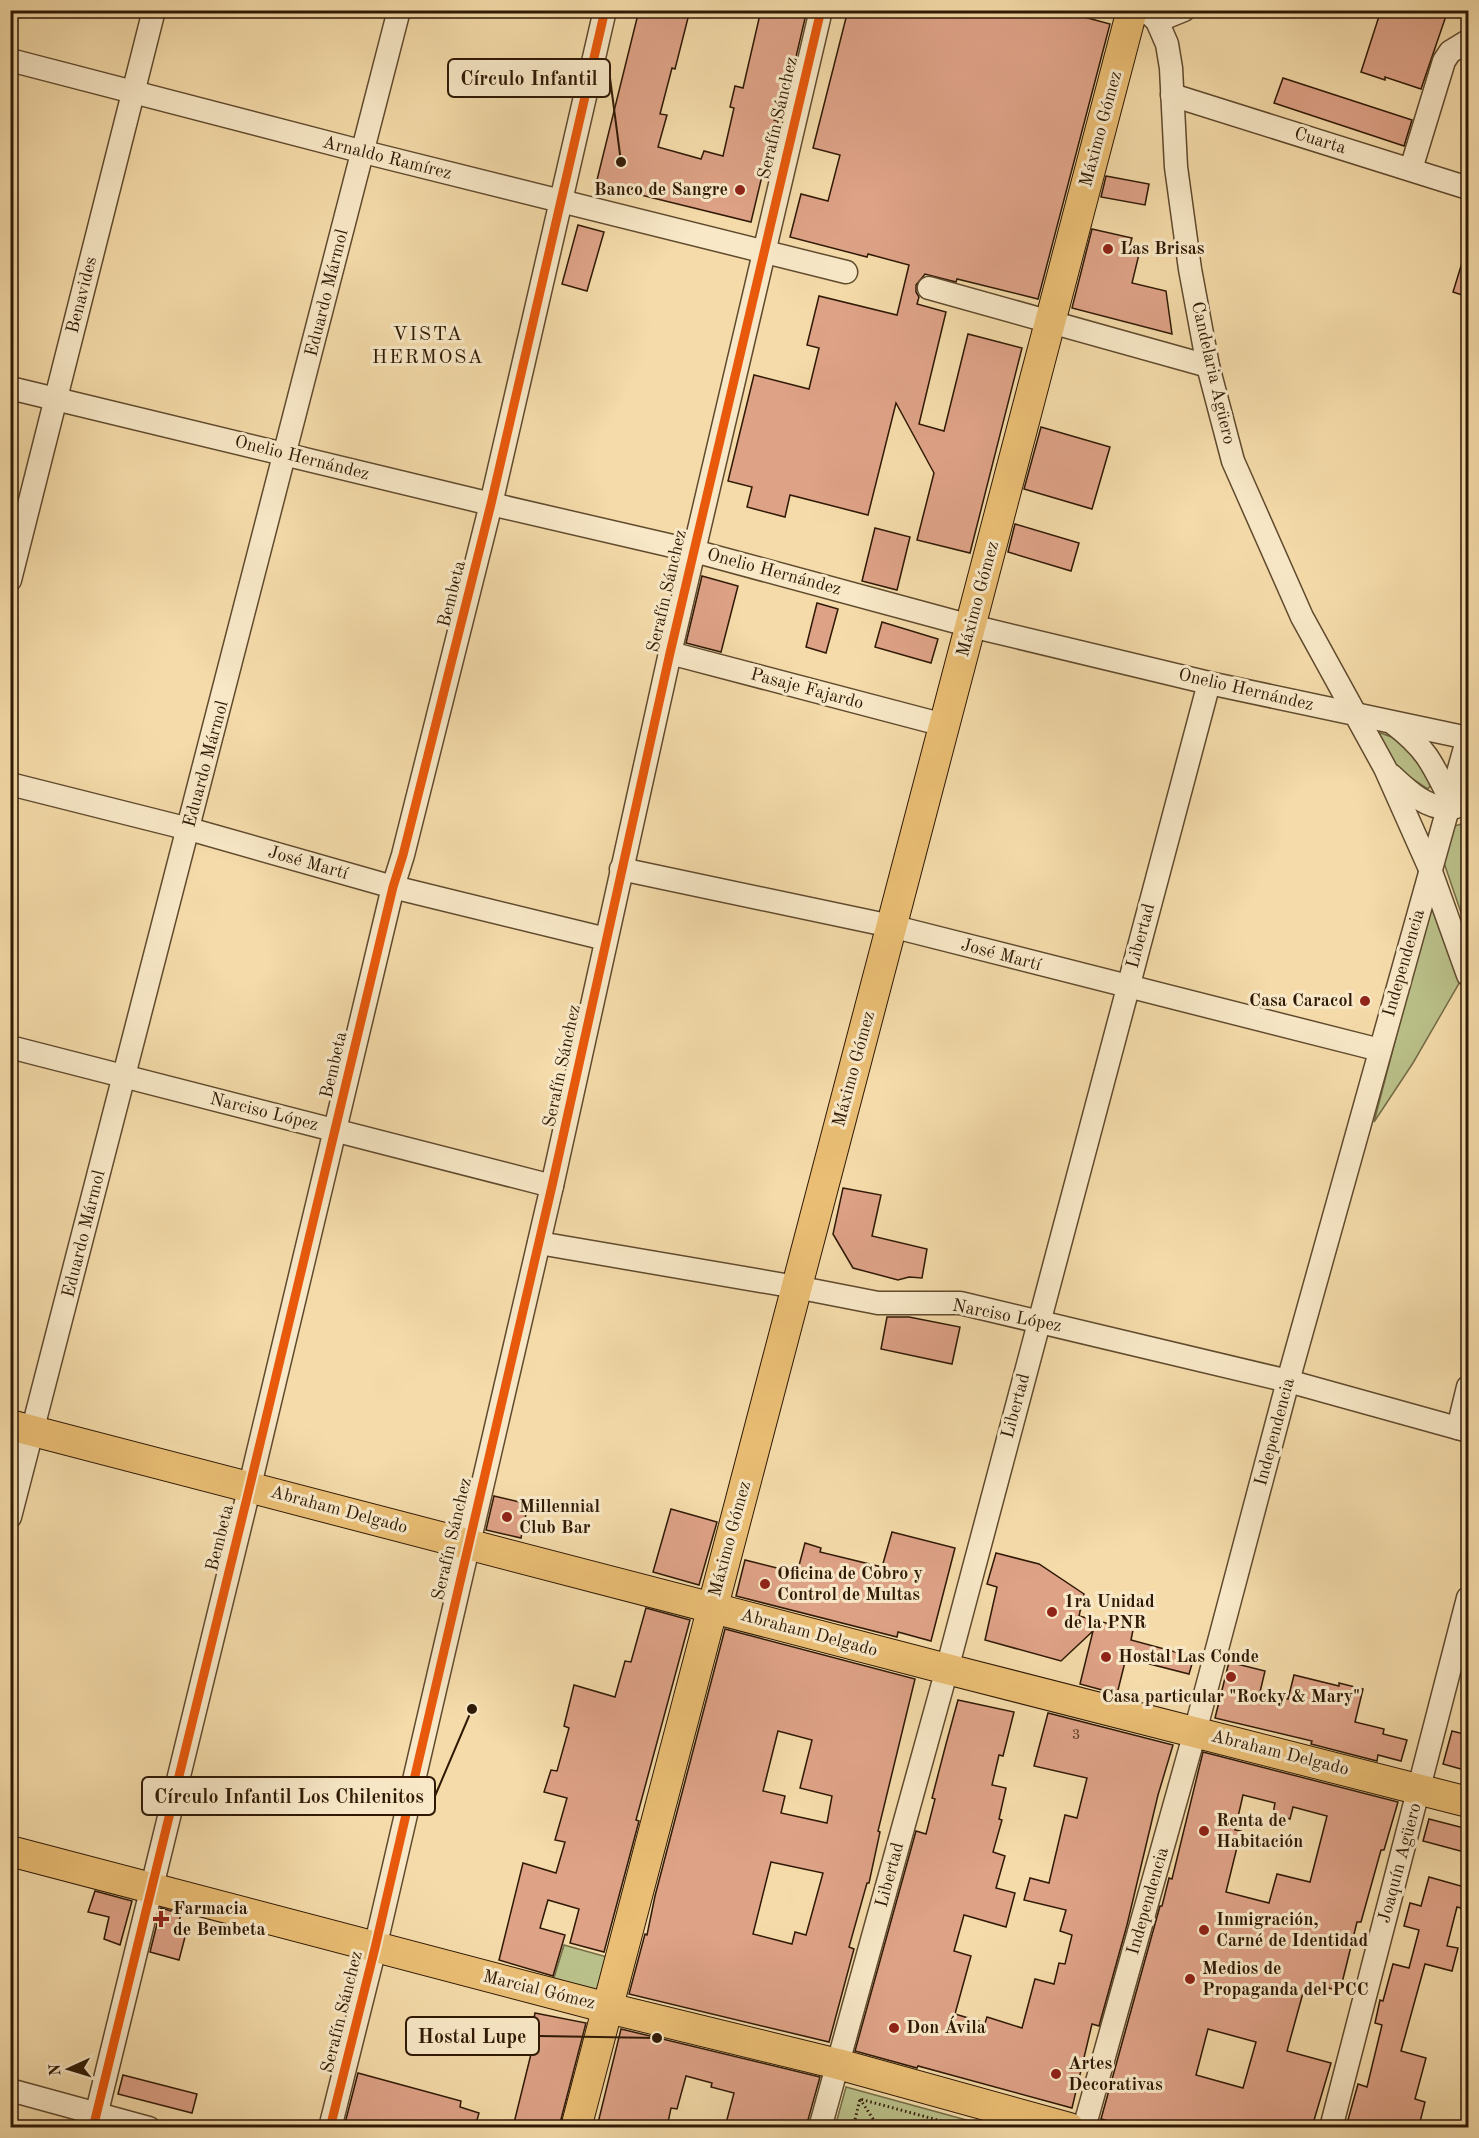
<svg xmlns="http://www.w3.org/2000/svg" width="1479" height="2138" viewBox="0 0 1479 2138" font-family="'Old Standard TT',serif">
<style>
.green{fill:#bac089;stroke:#746c47;stroke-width:1.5}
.building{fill:#dea287;stroke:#2f1905;stroke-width:1.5;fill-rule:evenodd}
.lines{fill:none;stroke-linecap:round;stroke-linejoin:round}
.minor-casing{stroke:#604a2e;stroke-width:25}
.major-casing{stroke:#2f1905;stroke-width:32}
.path{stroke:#2f1905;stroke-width:3;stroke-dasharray:1.5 3;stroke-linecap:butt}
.minor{stroke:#f8e8c7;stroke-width:22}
.major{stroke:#eabe74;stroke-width:30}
.cycleway-casing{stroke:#f8e8c7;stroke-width:13}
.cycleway{stroke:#e8590c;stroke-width:9}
.poi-dot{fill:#8f2418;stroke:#f8e8c7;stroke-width:2}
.labels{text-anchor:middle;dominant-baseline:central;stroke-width:6;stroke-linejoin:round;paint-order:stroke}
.number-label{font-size:15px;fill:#5b3b26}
.street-label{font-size:18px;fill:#2f1905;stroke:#f8e8c7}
.poi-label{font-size:18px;font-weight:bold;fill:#2f1905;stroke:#f8e8c7;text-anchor:start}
.neighbourhood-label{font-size:20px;letter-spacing:1.5px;fill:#2f1905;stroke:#f8e8c7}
.leader{fill:none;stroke:#2f1905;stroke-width:2}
.callout-dot{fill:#2f1905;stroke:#f8e8c7;stroke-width:2}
.callout{fill:#f8e8c7;stroke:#2f1905;stroke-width:2}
.callout-label{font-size:20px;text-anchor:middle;font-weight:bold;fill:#2f1905}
</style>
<rect width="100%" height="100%" fill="#f4dba9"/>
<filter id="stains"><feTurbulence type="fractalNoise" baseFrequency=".00333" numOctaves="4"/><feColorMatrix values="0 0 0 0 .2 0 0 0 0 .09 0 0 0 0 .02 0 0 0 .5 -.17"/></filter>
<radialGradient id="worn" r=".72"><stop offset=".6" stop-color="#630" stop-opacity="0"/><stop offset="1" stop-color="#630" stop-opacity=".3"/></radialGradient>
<!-- green -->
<g class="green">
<path d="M1371 730C1411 742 1412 746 1433 782L1428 789 1389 763Z"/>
<polygon points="1468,822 1468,933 1442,857 1451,827"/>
<polygon points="1431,903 1461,980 1413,1063 1374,1122"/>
<polygon points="564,1945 607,1957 596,1993 553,1981"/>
<polygon points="846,2087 992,2127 835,2127"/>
</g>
<!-- building -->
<g class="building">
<polygon points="639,10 690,10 675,69 672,68 660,114 667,115 658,147 701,159 704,151 723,156 734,108 730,107 735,86 743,88 761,10 807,10 792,74 786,72 774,120 778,121 774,139 771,138 751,222 596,184"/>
<polygon points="848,10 1058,10 1110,24 1038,299 957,279 956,282 925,274 916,285 916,292 919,297 917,304 946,312 919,424 944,431 968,334 1022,348 970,553 917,540 934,473 896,403 868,515 790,495 785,517 747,507 752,487 728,481 754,375 809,389 819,348 807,345 819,296 897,315 909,265 868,254 867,257 790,237 801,194 828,201 840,155 813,148"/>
<polygon points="1381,10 1448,10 1421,89 1385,77 1385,80 1361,72"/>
<polygon points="1283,78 1412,120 1404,146 1274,103"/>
<polygon points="1106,176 1149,184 1145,205 1101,197"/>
<polygon points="578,225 604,232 587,291 562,284"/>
<polygon points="1092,229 1132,238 1129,248 1140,250 1132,283 1166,291 1172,334 1072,308"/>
<polygon points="1465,253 1468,254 1468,297 1453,292"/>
<polygon points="1041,427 1110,447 1092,509 1024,489"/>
<polygon points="1015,524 1079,543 1071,571 1008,552"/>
<polygon points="875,528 910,537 897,590 862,581"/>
<polygon points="702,576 738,586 721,652 686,643"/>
<polygon points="817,603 838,609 826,653 806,647"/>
<polygon points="882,622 938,639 931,663 875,647"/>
<polygon points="843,1188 881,1195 872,1236 927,1249 922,1278 909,1277 898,1280 853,1268 833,1234"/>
<polygon points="887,1317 909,1317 960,1327 952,1364 881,1349"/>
<polygon points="494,1496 528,1504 521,1538 486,1530"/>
<polygon points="671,1509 717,1522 699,1585 653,1572"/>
<polygon points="892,1532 955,1548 931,1641 898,1632 897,1637 736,1596 745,1560 797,1573 805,1543 821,1548 820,1552 882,1567"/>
<polygon points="996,1553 1039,1564 1084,1594 1079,1616 1133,1630 1131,1640 1194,1657 1189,1674 1126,1658 1117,1694 1080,1684 1093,1631 1061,1661 985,1640 997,1587 987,1584"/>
<polygon points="646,1608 690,1620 636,1820 639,1821 604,1952 570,1943 579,1909 548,1900 540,1928 565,1935 553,1976 499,1960 523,1863 556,1873 565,1842 555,1840 567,1798 544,1792 551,1770 557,1771 569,1728 564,1726 574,1685 615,1697 625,1661 631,1662"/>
<path d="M725 1629 915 1679 878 1831 880 1832 869 1883H867L849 1947 854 1949 829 2042 629 1994 645 1934 647 1935 655 1896ZM778 1731 812 1740 800 1788 832 1796 827 1823 781 1813 785 1796 763 1791ZM771 1862 823 1873 806 1935 795 1932 792 1944 753 1934Z"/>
<polygon points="1229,1662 1265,1671 1260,1692 1288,1699 1294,1675 1339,1686 1339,1683 1363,1689 1355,1722 1384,1729 1383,1734 1407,1740 1401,1761 1378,1755 1377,1761 1311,1744 1312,1741 1215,1718"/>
<polygon points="958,1700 1014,1712 1003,1756 999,1755 992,1785 1006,1788 999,1819 1002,1820 993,1852 1005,1856 996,1888 1015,1893 1006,1927 964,1915 954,1951 971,1956 955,2014 985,2023 987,2017 1022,2028 1035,1979 1054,1984 1059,1963 1065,1964 1072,1935 1060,1931 1066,1910 1024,1900 1030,1878 1049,1883 1065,1815 1077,1818 1087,1778 1034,1766 1048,1713 1173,1745 1158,1795 1127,1925 1099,2026 1092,2024 1072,2108 918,2066 917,2068 855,2051 916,1831 926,1834 935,1799 932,1798 946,1744"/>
<polygon points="1452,1731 1468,1735 1468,1771 1443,1764"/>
<path d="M1203 1752 1398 1802 1384 1850H1381L1361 1922H1357L1340 1991 1306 1982 1287 2051 1331 2063 1312 2127H1130L1101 2119 1160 1906H1162L1169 1878 1172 1879ZM1243 1795 1275 1803 1273 1814 1290 1819 1293 1807 1327 1816 1310 1882 1277 1874 1269 1903 1226 1892 1241 1831 1235 1830ZM1208 2029 1256 2042 1243 2088 1196 2075Z"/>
<polygon points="1429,1819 1468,1829 1468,1853 1423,1841"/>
<polygon points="1429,1877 1468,1888 1468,1910 1457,1907 1447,1946 1458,1948 1452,1971 1425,1964 1401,2051 1426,2058 1415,2099 1425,2102 1419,2126 1400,2121 1398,2127 1346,2127 1358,2084 1367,2087 1382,2025 1375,2023 1380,2000 1383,2001 1393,1964 1409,1968 1419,1930 1404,1926 1410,1903 1421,1906"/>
<polygon points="95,1891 132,1901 120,1945 104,1939 109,1917 88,1912"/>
<polygon points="161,1908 181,1914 176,1934 185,1937 179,1960 150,1952"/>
<polygon points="535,2013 586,2023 559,2127 513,2127 532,2050 528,2049"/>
<polygon points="621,2029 820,2077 806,2127 725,2127 734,2093 711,2087 712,2083 686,2076 677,2109 671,2108 667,2127 618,2127 598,2123"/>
<polygon points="358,2073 461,2101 460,2107 479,2113 475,2127 344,2127"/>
<polygon points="123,2075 197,2094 192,2113 118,2094"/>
</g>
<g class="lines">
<!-- minor casing -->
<g class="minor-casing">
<g id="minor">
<polyline points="1145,10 1157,21 1167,44 1171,68 1176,167 1190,269 1208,366 1233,461 1302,617 1385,768 1430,869 1468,975"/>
<polyline points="1157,21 1184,10"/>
<polyline points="10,60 364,152 846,272"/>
<polyline points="1172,95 1468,188"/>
<polyline points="1411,169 1444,61 1450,52 1468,41"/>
<polyline points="929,288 1208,366"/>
<polyline points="10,388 491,504 694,551 971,626 1209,683 1468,738"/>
<polyline points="10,580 154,10"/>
<polyline points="670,653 944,725"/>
<path d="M1394 724C1427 749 1433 765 1451 801"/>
<path d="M1391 775C1407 790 1426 809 1450 808 1456 808 1463 804 1468 803"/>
<polyline points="10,784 189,829 393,887 606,939"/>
<polyline points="621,869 891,926 1380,1050"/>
<polyline points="10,1047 552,1186"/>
<polyline points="539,1243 796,1287 878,1303 960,1303 1288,1381 1468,1431"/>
<polyline points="1458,1428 1468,1387"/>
<polyline points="10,1517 399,10"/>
<polyline points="10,2090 149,2128"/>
<polyline points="93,2128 246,1502 393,887 403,855 491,504 605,10"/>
<polyline points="330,2128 375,1948 552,1186 670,653 821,10"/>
<polyline points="820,2128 947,1669 1209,683"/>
<polyline points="1084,2128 1195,1732 1288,1381 1468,737"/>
<polyline points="1331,2128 1468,1598"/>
</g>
</g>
<!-- major casing -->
<g class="major-casing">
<g id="major">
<polyline points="10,1425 947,1669 1468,1802"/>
<polyline points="10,1851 608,2008 838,2064 1069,2128"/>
<polyline points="576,2128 1132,10"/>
</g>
</g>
<!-- path -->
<g class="path">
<polyline points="860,2099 879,2128"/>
<polyline points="853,2128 860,2099 967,2128"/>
</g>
<!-- minor -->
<use href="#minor" class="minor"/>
<!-- major -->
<use href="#major" class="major"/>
<!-- cycleway casing -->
<g class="cycleway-casing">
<g id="cycleway">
<polyline points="93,2128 246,1502 393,887 403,855 491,504 605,10"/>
<polyline points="330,2128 375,1948 552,1186 670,653 821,10"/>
</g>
</g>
<!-- cycleway -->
<use href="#cycleway" class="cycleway"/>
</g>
<!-- markers -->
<g class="poi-dot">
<circle cx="740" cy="190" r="6"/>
<circle cx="1108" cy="249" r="6"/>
<circle cx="1365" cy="1001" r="6"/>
<circle cx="507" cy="1517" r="6"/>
<circle cx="765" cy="1584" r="6"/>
<circle cx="1052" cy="1612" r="6"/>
<circle cx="1106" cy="1657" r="6"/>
<circle cx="1231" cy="1677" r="6"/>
<circle cx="1204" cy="1831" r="6"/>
<path d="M158 1910h6v6h6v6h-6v6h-6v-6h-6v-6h6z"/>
<circle cx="1204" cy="1930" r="6"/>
<circle cx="1190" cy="1979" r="6"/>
<circle cx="894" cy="2028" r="6"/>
<circle cx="1056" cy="2074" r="6"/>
</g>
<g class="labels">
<!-- number labels -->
<g class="number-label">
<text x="1076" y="1735">3</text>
</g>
<!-- street labels -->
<g class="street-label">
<text transform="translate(778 118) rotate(-77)">Serafín Sánchez</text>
<text transform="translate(1101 129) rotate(-75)">Máximo Gómez</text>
<text transform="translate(1320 141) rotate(17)">Cuarta</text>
<text transform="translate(387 158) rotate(14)">Arnaldo Ramírez</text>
<text transform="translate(327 293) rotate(-76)">Eduardo Mármol</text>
<text transform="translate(82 295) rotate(-76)">Benavides</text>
<text transform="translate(1213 373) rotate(77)">Candelaria Agüero</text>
<text transform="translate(302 458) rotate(14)">Onelio Hernández</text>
<text transform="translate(774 572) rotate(15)">Onelio Hernández</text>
<text transform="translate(667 591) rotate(-77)">Serafín Sánchez</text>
<text transform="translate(452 594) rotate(-76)">Bembeta</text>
<text transform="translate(978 599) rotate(-75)">Máximo Gómez</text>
<text transform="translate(807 689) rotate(15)">Pasaje Fajardo</text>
<text transform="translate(1246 690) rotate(13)">Onelio Hernández</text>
<text transform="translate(206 764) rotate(-75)">Eduardo Mármol</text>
<text transform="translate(308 863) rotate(16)">José Martí</text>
<text transform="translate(1141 936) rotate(-75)">Libertad</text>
<text transform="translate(1001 955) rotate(15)">José Martí</text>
<text transform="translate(1404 963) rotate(-74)">Independencia</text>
<text transform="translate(334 1065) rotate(-77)">Bembeta</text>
<text transform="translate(562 1066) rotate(-78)">Serafín Sánchez</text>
<text transform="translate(854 1069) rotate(-75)">Máximo Gómez</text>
<text transform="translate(264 1112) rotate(14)">Narciso López</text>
<text transform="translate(84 1234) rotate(-76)">Eduardo Mármol</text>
<text transform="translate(1007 1316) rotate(11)">Narciso López</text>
<text transform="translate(1016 1406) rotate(-75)">Libertad</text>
<text transform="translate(1275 1432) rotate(-75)">Independencia</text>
<text transform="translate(339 1510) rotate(15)">Abraham Delgado</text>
<text transform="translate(220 1538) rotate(-76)">Bembeta</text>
<text transform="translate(452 1539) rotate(-77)">Serafín Sánchez</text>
<text transform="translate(730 1539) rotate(-75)">Máximo Gómez</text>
<text transform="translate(809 1633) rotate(15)">Abraham Delgado</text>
<text transform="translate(1280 1753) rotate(14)">Abraham Delgado</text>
<text transform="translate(1400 1863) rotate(-75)">Joaquín Agüero</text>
<text transform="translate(890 1875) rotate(-75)">Libertad</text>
<text transform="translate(1148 1901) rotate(-74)">Independencia</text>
<text transform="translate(539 1990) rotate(14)">Marcial Gómez</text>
<text transform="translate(342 2012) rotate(-76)">Serafín Sánchez</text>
</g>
<!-- poi labels -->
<g class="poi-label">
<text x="728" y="190" text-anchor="end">Banco de Sangre</text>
<text x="1120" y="249">Las Brisas</text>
<text x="1353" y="1001" text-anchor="end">Casa Caracol</text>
<text x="519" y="1507">Millennial<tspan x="519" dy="21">Club Bar</tspan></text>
<text x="777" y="1574">Oficina de Cobro y<tspan x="777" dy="21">Control de Multas</tspan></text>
<text x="1064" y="1602">1ra Unidad<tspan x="1064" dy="21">de la PNR</tspan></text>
<text x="1118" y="1657">Hostal Las Conde</text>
<text x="1231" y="1697" text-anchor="middle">Casa particular "Rocky &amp; Mary"</text>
<text x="1216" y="1821">Renta de<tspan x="1216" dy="21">Habitación</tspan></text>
<text x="173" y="1909">Farmacia<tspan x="173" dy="21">de Bembeta</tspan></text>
<text x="1216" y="1920">Inmigración,<tspan x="1216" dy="21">Carné de Identidad</tspan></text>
<text x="1202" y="1969">Medios de<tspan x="1202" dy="21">Propaganda del PCC</tspan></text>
<text x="906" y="2028">Don Ávila</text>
<text x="1068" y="2064">Artes<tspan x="1068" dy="21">Decorativas</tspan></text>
</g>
<!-- neighbourhood labels -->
<g class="neighbourhood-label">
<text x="428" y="335">VISTA<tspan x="428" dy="23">HERMOSA</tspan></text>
</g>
</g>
<!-- callouts -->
<path class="leader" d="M621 162L610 78M472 1709L435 1796M657 2038L539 2036"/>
<g class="callout-dot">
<circle cx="621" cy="162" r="6"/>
<circle cx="472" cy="1709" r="6"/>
<circle cx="657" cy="2038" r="6"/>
</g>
<g class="callout">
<rect x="448" y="59" width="162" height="38" rx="6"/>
<rect x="142" y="1777" width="293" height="38" rx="6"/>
<rect x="406" y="2017" width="133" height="38" rx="6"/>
</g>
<g class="callout-label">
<text x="529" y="85">Círculo Infantil</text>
<text x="289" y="1803">Círculo Infantil Los Chilenitos</text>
<text x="472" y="2043">Hostal Lupe</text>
</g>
<!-- margin -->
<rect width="1479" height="2138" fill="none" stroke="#f4dba9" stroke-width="36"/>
<rect x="12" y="12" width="1455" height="2114" fill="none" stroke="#2f1905" stroke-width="3"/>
<rect x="18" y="18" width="1443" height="2102" fill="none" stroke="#2f1905" stroke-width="1.5"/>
<!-- north arrow -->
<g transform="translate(69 2069) rotate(266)" stroke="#f8e8c7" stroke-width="4.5" paint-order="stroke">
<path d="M0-4.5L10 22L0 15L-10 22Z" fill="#2f1905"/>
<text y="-9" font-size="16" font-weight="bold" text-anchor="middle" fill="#2f1905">N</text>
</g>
<rect width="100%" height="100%" filter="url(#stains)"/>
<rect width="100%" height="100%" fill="url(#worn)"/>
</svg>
